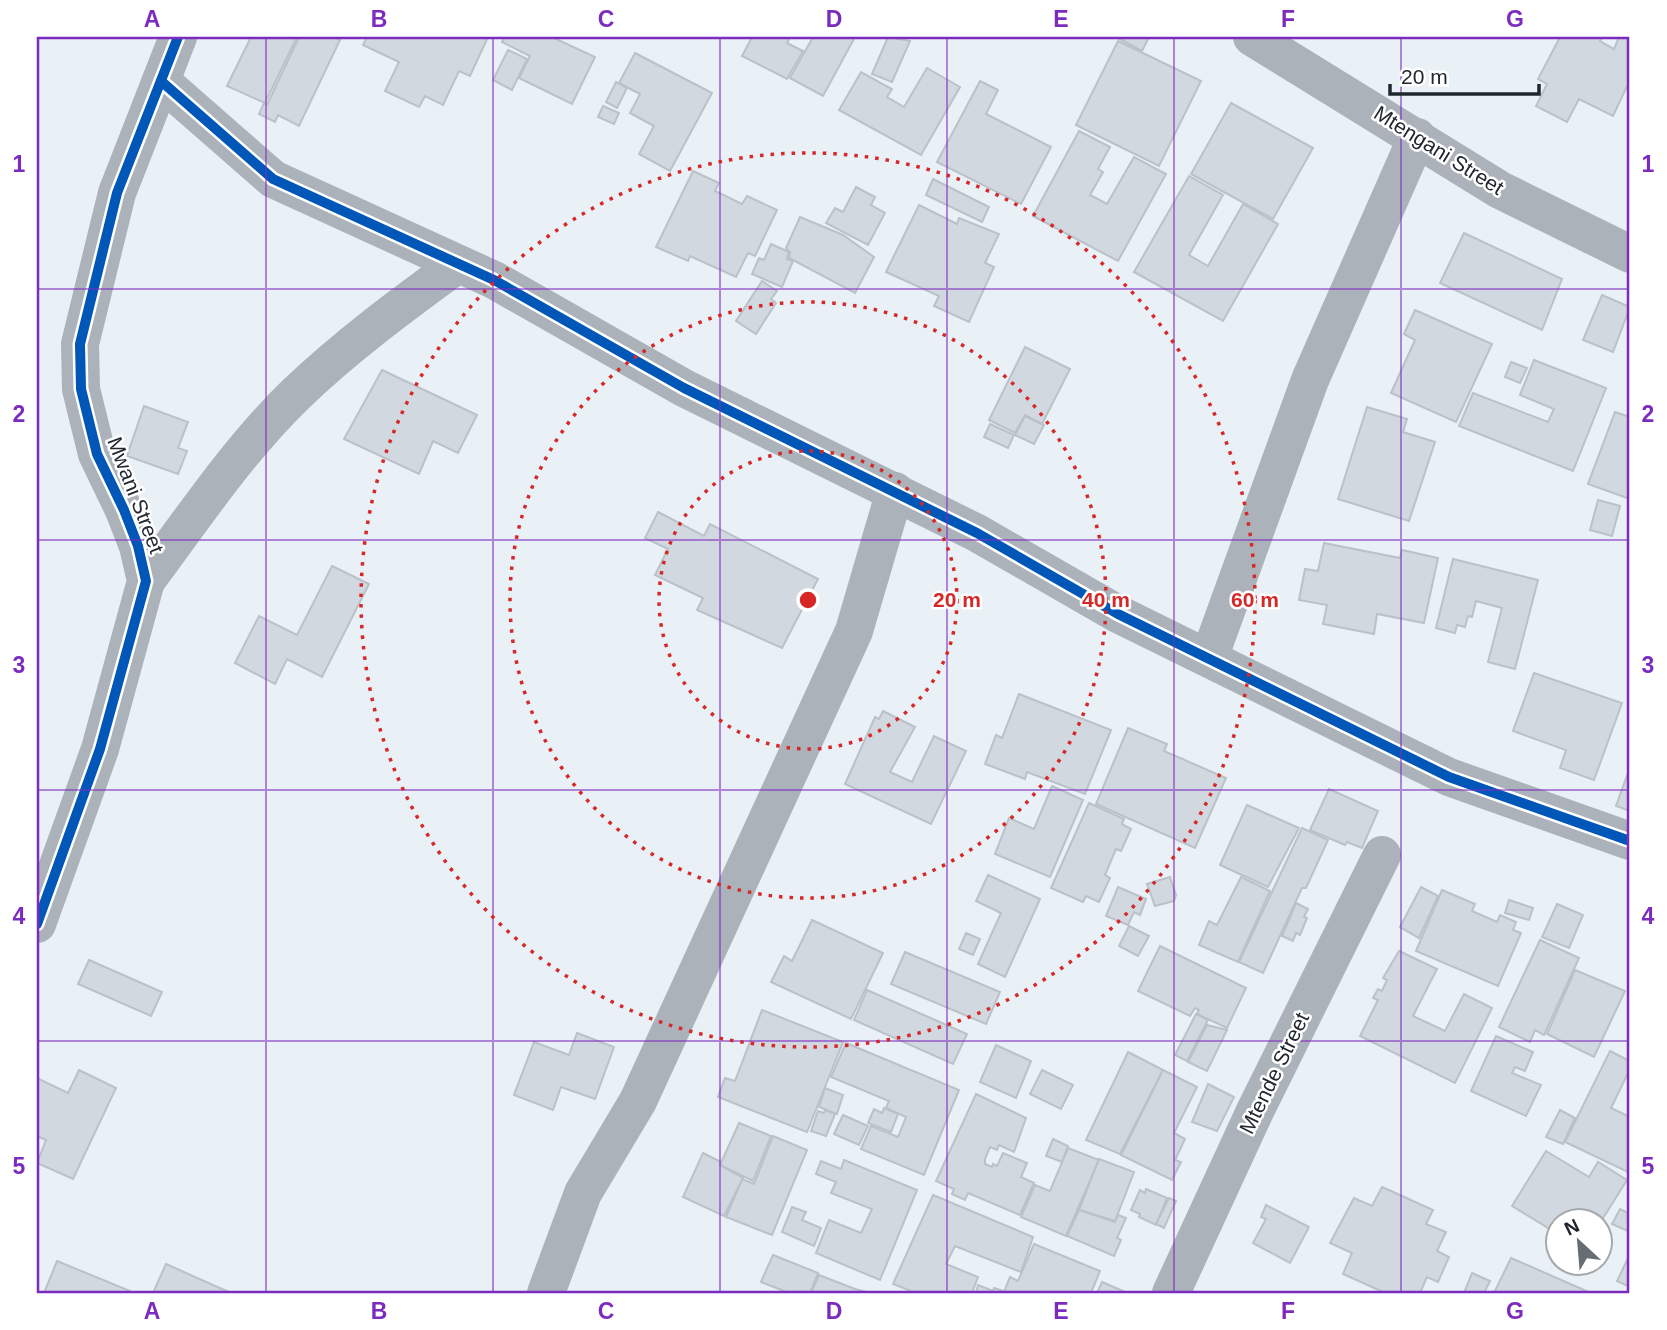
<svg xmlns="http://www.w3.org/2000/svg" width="1667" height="1330" viewBox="0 0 1667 1330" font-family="Helvetica,sans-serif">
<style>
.building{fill:#d1d8df;stroke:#bbc1c8;stroke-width:2}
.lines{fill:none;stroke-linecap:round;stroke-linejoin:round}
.street{stroke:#abb2ba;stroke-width:38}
.cycleway-casing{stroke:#fff;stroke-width:15}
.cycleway{stroke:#0057b8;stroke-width:10}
.grid{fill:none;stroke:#7b2cbf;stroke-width:2;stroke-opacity:0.55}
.ring{fill:none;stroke:#d62828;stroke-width:3.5;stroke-dasharray:3.5 7}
.labels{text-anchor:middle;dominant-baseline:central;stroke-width:5;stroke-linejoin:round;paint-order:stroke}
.street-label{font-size:21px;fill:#20272f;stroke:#fff}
.centre{fill:#d62828;stroke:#fff;stroke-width:3.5}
.ring-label{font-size:21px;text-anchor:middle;font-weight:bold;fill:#d62828;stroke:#fff;stroke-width:5;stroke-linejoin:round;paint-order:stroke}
.neatline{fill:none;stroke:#7b2cbf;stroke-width:2.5}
.grid-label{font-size:23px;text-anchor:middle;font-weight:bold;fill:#7b2cbf}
</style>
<rect width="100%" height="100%" fill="#e9f0f6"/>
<!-- building -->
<g class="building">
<polygon points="251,37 297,37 265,103 227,86"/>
<polygon points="299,37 334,37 340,40 299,126 278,115 275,122 259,114 264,103 267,105"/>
<polygon points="367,37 488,37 470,76 459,71 443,105 425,96 419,107 385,91 399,62 363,45"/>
<polygon points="505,37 552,37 595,57 572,104 519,78 530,56 502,42"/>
<polygon points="752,37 790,37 787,43 803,51 787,79 742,56"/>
<polygon points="813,37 855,37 823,96 790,78"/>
<polygon points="888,37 910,41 892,82 872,74"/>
<polygon points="1116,37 1149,37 1142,51"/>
<polygon points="1560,37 1602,37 1600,41 1614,49 1619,37 1630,37 1630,80 1613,116 1579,99 1567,122 1536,106 1547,84 1538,79"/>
<polygon points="1118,41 1201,81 1159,166 1076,125"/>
<polygon points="508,50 527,59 512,90 493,80"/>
<polygon points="635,53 712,93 670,171 639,154 654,126 630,113 640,94 619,83"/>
<polygon points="927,68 960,87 921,155 839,110 861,72 892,89 887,97 904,107"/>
<polygon points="980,81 998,90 986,114 1051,147 1021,204 937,162"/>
<polygon points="616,82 627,88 617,108 606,102"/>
<polygon points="1231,103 1313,148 1273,219 1191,174"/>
<polygon points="603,106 619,113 614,124 598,117"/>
<polygon points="1079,131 1110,147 1098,169 1103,172 1090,195 1107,204 1134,157 1166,174 1118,261 1033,216"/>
<polygon points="693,171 719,183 715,191 742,204 747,196 777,210 755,256 748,253 736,277 690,256 688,261 656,247"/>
<polygon points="1189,176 1223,195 1189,255 1208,266 1243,204 1278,224 1223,321 1134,272"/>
<polygon points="933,179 989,207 982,222 926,195"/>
<polygon points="856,187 875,197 871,205 885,213 868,245 826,223 835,208 843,212"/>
<polygon points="919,205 957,224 959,218 999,234 985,263 994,267 969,322 934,306 939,296 886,272"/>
<polygon points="800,217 843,235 874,257 855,293 789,258 790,252 786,248"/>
<polygon points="1464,233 1562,279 1542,330 1440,283"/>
<polygon points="771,244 789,252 787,259 793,261 782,287 752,274 759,258 764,260"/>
<polygon points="762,281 777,291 771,299 776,303 756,334 736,321"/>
<polygon points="1602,295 1630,307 1613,352 1583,340"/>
<polygon points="1415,310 1492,344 1456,422 1391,393 1415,340 1404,334"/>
<polygon points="1025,347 1070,369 1042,424 1025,415 1015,433 989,420"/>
<polygon points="1534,360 1606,388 1573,471 1459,426 1473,393 1548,422 1554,409 1520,395"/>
<polygon points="1511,362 1527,368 1520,383 1505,377"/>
<polygon points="382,370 477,415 458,453 433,441 419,474 344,439"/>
<polygon points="144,406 188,422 178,448 187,451 178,474 127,456"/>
<polygon points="1367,407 1407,419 1403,432 1435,442 1409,521 1338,499"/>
<polygon points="1615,412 1630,417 1630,499 1588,484"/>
<polygon points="1025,416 1044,425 1034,444 1015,435"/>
<polygon points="990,424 1014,435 1008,448 984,437"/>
<polygon points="1598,500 1620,506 1612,536 1590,530"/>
<polygon points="658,512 704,536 710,524 818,579 782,648 697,610 703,598 655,575 668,549 645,538"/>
<polygon points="1324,543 1400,558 1402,550 1438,558 1424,623 1377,614 1374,634 1323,624 1327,605 1299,600 1305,569 1318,571"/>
<polygon points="1453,559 1538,580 1515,669 1488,662 1502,608 1476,601 1472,617 1468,616 1465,627 1457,625 1455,633 1436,628"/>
<polygon points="332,566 369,584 322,677 287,659 275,684 235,663 259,616 297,635"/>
<polygon points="1534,673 1622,703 1594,780 1560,768 1566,750 1513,731"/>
<polygon points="1019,694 1111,730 1085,794 1027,772 1025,779 985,764 996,735 1002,738"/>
<polygon points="883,711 915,727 890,772 912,782 934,736 966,751 931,824 845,784 875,717 879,719"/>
<polygon points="1128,728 1167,744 1164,751 1226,778 1195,848 1096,804"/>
<polygon points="1629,770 1630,770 1630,811 1616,806"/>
<polygon points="1052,786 1083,800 1050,877 995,854 1009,818 1034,829"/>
<polygon points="1329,789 1378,811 1362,848 1347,842 1345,845 1310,830"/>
<polygon points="1089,803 1124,819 1122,824 1131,829 1121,851 1116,849 1105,875 1110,878 1099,902 1086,896 1083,902 1051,888"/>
<polygon points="1247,805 1299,828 1268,887 1220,865"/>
<polygon points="1302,828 1328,840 1306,888 1302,888 1263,973 1239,962"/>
<polygon points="988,875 1040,899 1005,977 978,964 1001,913 976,901"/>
<polygon points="1170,877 1176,895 1174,901 1155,906 1147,884"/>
<polygon points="1241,877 1270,891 1238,962 1199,945 1209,921 1217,925"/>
<polygon points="1118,887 1146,899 1140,915 1134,912 1128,925 1106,916"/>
<polygon points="1421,887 1438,896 1419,938 1400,927"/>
<polygon points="1442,890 1475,904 1472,911 1497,922 1500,915 1516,922 1513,930 1521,933 1498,986 1416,951"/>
<polygon points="1509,900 1533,908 1529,920 1505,913"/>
<polygon points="1296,903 1308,909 1304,917 1307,918 1300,935 1296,933 1293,941 1282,936"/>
<polygon points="1557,904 1583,915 1569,948 1542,937"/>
<polygon points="812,920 883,953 851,1019 771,982 784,956 792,961"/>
<polygon points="1129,926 1149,936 1138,956 1119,946"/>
<polygon points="966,933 980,939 973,955 959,949"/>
<polygon points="1540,940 1579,958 1544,1035 1535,1030 1530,1042 1499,1027"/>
<polygon points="1160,946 1246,988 1227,1028 1197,1014 1199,1010 1195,1008 1190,1016 1138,991"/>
<polygon points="1399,951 1437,969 1413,1016 1445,1031 1464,994 1492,1008 1455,1083 1360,1036 1378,1000 1373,998 1378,989 1382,991 1387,980 1383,978"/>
<polygon points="905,952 1000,992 986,1024 891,984"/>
<polygon points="89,960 162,992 151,1016 78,984"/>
<polygon points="1575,970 1625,991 1594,1057 1547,1034"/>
<polygon points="867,990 967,1034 953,1064 854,1020"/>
<polygon points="762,1010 843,1042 807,1132 718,1097 725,1078 735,1081"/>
<polygon points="1196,1014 1208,1020 1187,1061 1175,1055"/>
<polygon points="1207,1025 1227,1030 1207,1071 1188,1062"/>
<polygon points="577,1033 614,1047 595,1099 561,1087 553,1110 514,1095 534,1042 569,1055"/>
<polygon points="1496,1036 1533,1052 1525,1071 1515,1067 1512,1073 1541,1085 1526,1116 1471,1091"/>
<polygon points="846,1043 959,1090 924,1175 861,1149 871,1126 898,1137 906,1117 886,1108 889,1101 831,1077"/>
<polygon points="996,1045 1031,1061 1016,1098 980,1082"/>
<polygon points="1610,1051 1630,1061 1630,1069 1611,1108 1630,1117 1630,1173 1565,1142"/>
<polygon points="1128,1052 1163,1070 1120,1154 1086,1140"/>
<polygon points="79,1070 116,1088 73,1179 37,1163 46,1140 37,1136 37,1078 68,1093"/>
<polygon points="1042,1070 1073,1085 1061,1109 1030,1094"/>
<polygon points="1163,1070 1197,1087 1174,1133 1185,1139 1175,1160 1181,1162 1172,1180 1121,1155"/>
<polygon points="1208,1084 1234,1097 1217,1131 1192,1122"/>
<polygon points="825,1088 843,1095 837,1114 819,1107"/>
<polygon points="976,1094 1026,1118 1014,1152 999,1145 997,1150 990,1147 985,1159 985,1164 992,1167 993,1164 997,1166 1003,1153 1027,1163 1021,1177 1034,1183 1020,1215 968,1193 965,1200 952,1194 954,1189 936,1181"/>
<polygon points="884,1108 898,1114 891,1132 868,1123 874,1109 882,1113"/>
<polygon points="825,1110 835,1114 826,1136 811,1131 818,1111 824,1113"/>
<polygon points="1560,1110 1575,1118 1563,1144 1546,1137"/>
<polygon points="843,1115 868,1126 859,1145 834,1134"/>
<polygon points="739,1123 771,1136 753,1181 720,1165"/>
<polygon points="773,1136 807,1150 772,1235 726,1217 742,1179 754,1184"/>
<polygon points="1053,1139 1068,1146 1062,1162 1046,1156"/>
<polygon points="1068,1148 1099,1160 1066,1236 1021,1217 1035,1185 1050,1191"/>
<polygon points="1546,1151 1589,1177 1598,1162 1627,1180 1600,1223 1558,1222 1558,1234 1512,1206"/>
<polygon points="703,1153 721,1162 720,1165 743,1178 724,1216 683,1197"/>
<polygon points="1099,1159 1134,1172 1115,1221 1079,1210"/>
<polygon points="844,1160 917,1190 880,1280 816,1253 829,1220 861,1233 872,1209 831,1193 836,1182 816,1174 821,1161 841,1169"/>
<polygon points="1382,1187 1433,1210 1426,1224 1446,1232 1437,1251 1449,1257 1438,1282 1427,1277 1420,1293 1385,1293 1343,1274 1352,1253 1330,1243 1354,1198 1372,1206"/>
<polygon points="1146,1189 1167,1198 1156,1225 1139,1217 1140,1214 1131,1210 1140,1190 1145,1193"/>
<polygon points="933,1195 1033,1237 1021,1272 955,1246 946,1264 978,1277 972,1293 916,1293 893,1284"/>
<polygon points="1169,1198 1176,1201 1164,1228 1156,1224"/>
<polygon points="1266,1205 1309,1227 1290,1263 1253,1243 1266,1219 1261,1217"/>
<polygon points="792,1207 806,1212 802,1220 821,1228 814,1246 782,1232"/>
<polygon points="1620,1209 1630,1214 1630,1232 1612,1224"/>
<polygon points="1079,1210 1115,1222 1118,1215 1126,1218 1117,1238 1121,1240 1114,1256 1067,1236"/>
<polygon points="1034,1244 1100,1271 1091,1293 1004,1292 1010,1277 1018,1281"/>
<polygon points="1630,1254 1630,1287 1617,1281"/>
<polygon points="773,1255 818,1273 810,1293 789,1293 761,1282"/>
<polygon points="1511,1258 1591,1293 1494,1293"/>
<polygon points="57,1261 130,1291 129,1293 44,1293"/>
<polygon points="166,1264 231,1293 153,1293"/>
<polygon points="1472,1273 1490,1281 1484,1293 1464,1293"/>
<polygon points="819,1275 855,1289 870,1293 811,1293"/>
<polygon points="1102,1282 1123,1291 1122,1293 1097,1293"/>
<polygon points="978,1285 993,1291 994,1288 1004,1291 1003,1293 976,1293"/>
</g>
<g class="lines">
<!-- street -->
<g class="street">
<polyline points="1252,37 1500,190 1630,254"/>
<polyline points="161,81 273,179 494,280 684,388 977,533 1118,614 1449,777 1630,841"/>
<path d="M146 581C193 518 239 449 296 394 346 346 402 305 458 264"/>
<polyline points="1209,658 1310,380 1417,137"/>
<polyline points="37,924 100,749 146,581 138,546 124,510 97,454 81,389 80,344 117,193 178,37"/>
<polyline points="546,1293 583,1193 638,1101 854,631 895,491"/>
<polyline points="1171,1293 1255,1111 1382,855"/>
</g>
<!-- cycleway casing -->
<g class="cycleway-casing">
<g id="cycleway">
<polyline points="161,81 273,179 494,280 684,388 977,533 1118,614 1449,777 1630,841"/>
<polyline points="37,924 100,749 146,581 138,546 124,510 97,454 81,389 80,344 117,193 178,37"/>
</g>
</g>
<!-- cycleway -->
<use href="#cycleway" class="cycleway"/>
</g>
<!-- grid -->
<path class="grid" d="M266 37V1293M493 37V1293M720 37V1293M947 37V1293M1174 37V1293M1401 37V1293M37 289H1630M37 540H1630M37 790H1630M37 1041H1630"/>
<!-- distance rings -->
<g class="ring">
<circle cx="808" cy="600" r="149"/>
<circle cx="808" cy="600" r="298"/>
<circle cx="808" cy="600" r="447"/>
</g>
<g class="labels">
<!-- street labels -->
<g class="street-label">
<text transform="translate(1439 150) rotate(32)">Mtengani Street</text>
<text transform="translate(136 495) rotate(69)">Mwani Street</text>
<text transform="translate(1274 1073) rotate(-64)">Mtende Street</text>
</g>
</g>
<circle cx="808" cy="600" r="10" class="centre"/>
<g class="ring-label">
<text x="957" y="607">20 m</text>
<text x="1106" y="607">40 m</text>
<text x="1255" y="607">60 m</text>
</g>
<!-- border -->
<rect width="1667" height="1330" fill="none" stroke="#ffffff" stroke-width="77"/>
<!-- north arrow -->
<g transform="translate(1579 1242) rotate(334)"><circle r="33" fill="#ffffff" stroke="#a6a9ac" stroke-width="2"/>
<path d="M0-5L12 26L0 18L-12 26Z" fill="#666d75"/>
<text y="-10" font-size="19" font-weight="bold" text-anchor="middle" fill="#20272f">N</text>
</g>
<!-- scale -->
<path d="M1390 84v10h149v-10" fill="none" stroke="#20272f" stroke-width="3.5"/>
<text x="1401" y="84" font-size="21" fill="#20272f" stroke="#ffffff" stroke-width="5" paint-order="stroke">20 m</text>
<rect x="38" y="38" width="1590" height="1254" class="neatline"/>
<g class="grid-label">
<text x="152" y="27">A</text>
<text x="379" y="27">B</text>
<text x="606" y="27">C</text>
<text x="834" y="27">D</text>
<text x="1061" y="27">E</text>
<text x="1288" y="27">F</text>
<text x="1515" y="27">G</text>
<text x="19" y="172">1</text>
<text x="1648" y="172">1</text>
<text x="19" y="422">2</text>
<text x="1648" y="422">2</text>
<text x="19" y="673">3</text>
<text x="1648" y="673">3</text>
<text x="19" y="924">4</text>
<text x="1648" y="924">4</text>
<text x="19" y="1174">5</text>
<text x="1648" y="1174">5</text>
<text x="152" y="1319">A</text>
<text x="379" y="1319">B</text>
<text x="606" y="1319">C</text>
<text x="834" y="1319">D</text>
<text x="1061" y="1319">E</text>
<text x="1288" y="1319">F</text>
<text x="1515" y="1319">G</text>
</g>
</svg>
